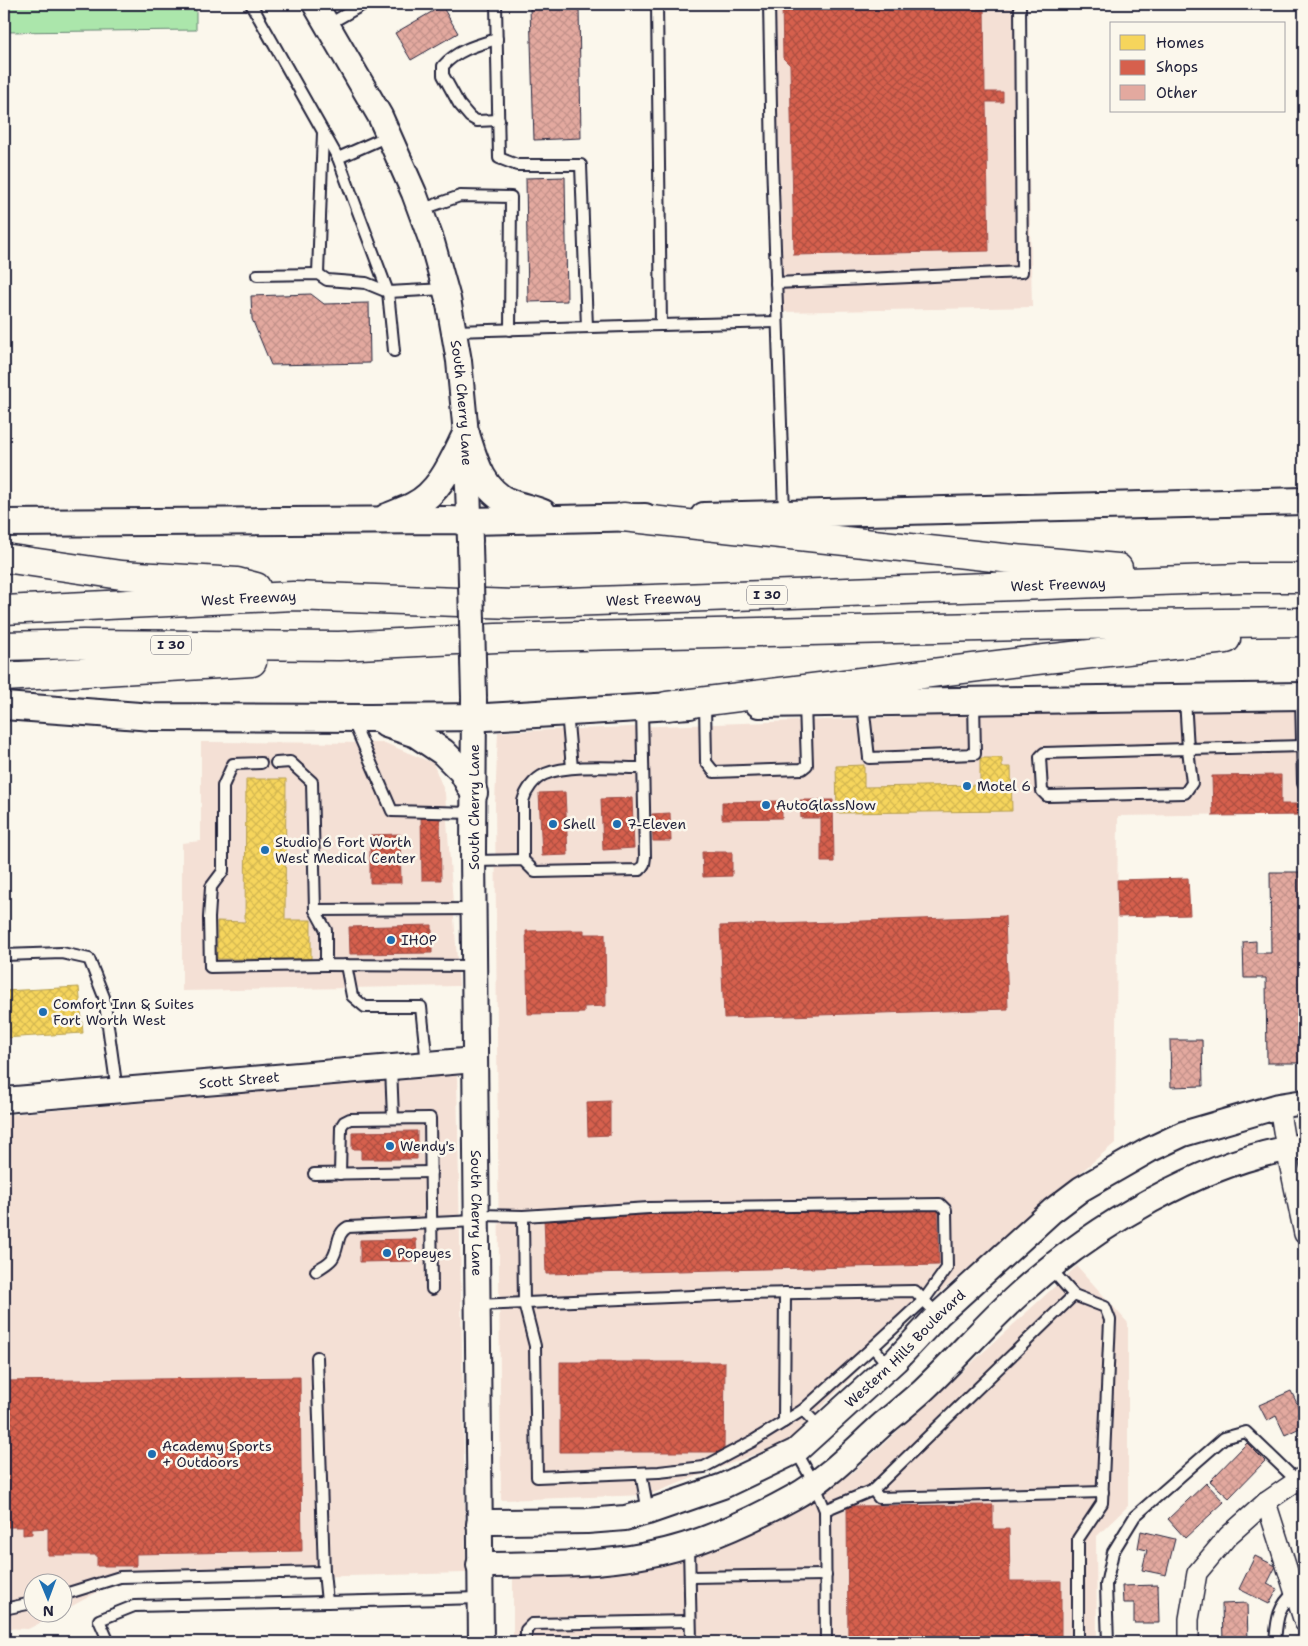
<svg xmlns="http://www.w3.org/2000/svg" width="1308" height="1646" viewBox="0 0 1308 1646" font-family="'Shantell Sans',sans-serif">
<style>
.built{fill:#f4e0d5}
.park{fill:#abe6ab;stroke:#668473}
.homes{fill:url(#homes-cross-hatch);stroke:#b69f52}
.shops{fill:url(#shops-cross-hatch);stroke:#a04d48}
.building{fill:url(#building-cross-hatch);stroke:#22223b}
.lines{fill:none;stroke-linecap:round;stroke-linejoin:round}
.service-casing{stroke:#22223b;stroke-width:14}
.minor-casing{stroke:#22223b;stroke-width:22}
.tertiary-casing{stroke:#22223b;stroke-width:28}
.secondary-casing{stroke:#22223b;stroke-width:30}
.motorway-casing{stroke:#22223b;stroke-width:31}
.service{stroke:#fbf7ec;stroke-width:10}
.minor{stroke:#fbf7ec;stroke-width:19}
.tertiary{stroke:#fbf7ec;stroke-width:24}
.secondary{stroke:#fbf7ec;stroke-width:26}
.motorway{stroke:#fbf7ec;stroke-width:28}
.tertiary-bridge-casing{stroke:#22223b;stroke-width:28;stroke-linecap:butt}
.tertiary-bridge{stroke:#fbf7ec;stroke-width:24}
.poi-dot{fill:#1f6fb2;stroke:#fbf7ec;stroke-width:2}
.labels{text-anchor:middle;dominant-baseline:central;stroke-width:5;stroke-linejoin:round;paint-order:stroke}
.shield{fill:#fbf7ec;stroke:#636270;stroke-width:1}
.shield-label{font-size:12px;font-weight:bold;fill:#22223b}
.street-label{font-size:14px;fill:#22223b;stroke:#fbf7ec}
.poi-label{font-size:14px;fill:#22223b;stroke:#fbf7ec;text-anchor:start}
</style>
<defs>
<pattern id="homes-cross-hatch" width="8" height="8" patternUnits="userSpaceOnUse" patternTransform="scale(1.25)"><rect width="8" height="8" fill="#f6d55c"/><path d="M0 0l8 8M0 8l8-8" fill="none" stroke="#d3b751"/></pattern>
<pattern id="shops-cross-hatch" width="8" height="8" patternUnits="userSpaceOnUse" patternTransform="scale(1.25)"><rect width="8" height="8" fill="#d6604d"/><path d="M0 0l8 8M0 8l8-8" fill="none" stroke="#ad4f41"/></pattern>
<pattern id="building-cross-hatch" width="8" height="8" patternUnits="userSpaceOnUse" patternTransform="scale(1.25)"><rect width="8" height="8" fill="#e3a99f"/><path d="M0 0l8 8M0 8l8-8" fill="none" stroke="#c2918a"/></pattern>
</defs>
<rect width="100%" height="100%" fill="#fbf7ec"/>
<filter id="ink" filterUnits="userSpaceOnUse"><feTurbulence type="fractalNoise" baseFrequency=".02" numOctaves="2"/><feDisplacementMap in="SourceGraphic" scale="10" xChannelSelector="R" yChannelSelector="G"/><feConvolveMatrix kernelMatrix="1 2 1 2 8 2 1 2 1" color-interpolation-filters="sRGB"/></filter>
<g filter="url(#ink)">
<!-- built -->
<g class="built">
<polygon points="774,4 1025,4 1032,307 781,312"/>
<polygon points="1304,708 1304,813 1118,816 1115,1143 910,1318 787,1442 648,1495 501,1500 495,803 498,732 1036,712"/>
<polygon points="201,742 385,743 433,763 445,793 459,986 182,991 182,843 201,841"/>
<polygon points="457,1074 466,1573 116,1582 63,1611 62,1584 32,1584 32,1614 58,1614 28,1629 4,1628 4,1115"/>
<polygon points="1077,1266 1128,1323 1128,1506 1096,1537 1097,1642 513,1642 513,1575 665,1566 788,1511 853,1472"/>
</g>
<!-- park -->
<polygon class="park" points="4,4 196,4 196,30 4,32"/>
<!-- homes -->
<g class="homes">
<polygon points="980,758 1002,758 1002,767 1011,767 1012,811 837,813 836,766 864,765 864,787 980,785"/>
<polygon points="246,779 286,779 285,920 311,920 311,959 217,959 217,921 245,922"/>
<polygon points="79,987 83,1033 4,1038 4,991"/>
</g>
<!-- shops -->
<g class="shops">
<polygon points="782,4 1009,4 1009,7 984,7 985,92 1003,92 1003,102 986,102 989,251 794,255 790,65 783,58"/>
<polygon points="1281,775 1281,804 1304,804 1304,815 1213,816 1212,776"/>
<polygon points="565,792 568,855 542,856 539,793"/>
<polygon points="632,798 634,848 603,850 601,799"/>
<polygon points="800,800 833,800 834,862 821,862 821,818 801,818"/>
<polygon points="782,801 782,818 722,819 722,802"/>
<polygon points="670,813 671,841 653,841 652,814"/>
<polygon points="421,814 440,814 441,880 422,880"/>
<polygon points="400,834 401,883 370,883 370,835"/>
<polygon points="702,852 732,852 732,876 703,877"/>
<polygon points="1188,878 1190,915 1118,917 1117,880"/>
<polygon points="1005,916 1008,1009 724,1018 720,926"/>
<polygon points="432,925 432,953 350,954 349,927"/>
<polygon points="584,930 584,934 605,934 606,1006 584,1007 584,1013 528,1014 526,931"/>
<polygon points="610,1101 610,1135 588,1136 587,1102"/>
<polygon points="417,1131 417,1159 361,1159 361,1149 352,1149 352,1132"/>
<polygon points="938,1207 939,1265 546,1274 544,1217"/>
<polygon points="416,1239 417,1261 360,1262 360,1240"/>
<polygon points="560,1362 725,1362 724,1452 560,1452"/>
<polygon points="300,1377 302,1551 136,1554 136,1566 97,1566 97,1555 48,1555 48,1528 32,1529 32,1534 23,1535 23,1527 4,1527 4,1381"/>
<polygon points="993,1505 993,1529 1009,1529 1010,1581 1061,1581 1061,1642 848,1642 847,1506"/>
</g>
<!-- building -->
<g class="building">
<polygon points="442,6 458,33 411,60 395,33"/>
<polygon points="579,7 581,138 534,140 530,8"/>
<polygon points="565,177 567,301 528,302 526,178"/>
<polygon points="311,294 324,304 369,303 370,363 271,365 252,319 251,296"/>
<polygon points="1270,872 1300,872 1300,914 1304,914 1304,926 1300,926 1300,953 1304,953 1304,981 1300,981 1300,990 1304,990 1304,1063 1267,1063 1266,978 1244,978 1243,942 1256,941 1256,953 1271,953"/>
<polygon points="1170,1040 1202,1040 1203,1086 1171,1087"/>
<polygon points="1291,1391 1304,1418 1304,1426 1285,1435 1276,1416 1267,1421 1259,1405"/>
<polygon points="1247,1443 1265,1461 1229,1498 1210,1481"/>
<polygon points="1206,1483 1224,1502 1185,1538 1168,1519"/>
<polygon points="1141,1531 1175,1539 1166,1575 1142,1570 1147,1550 1138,1548"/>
<polygon points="1255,1556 1276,1566 1267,1584 1277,1589 1269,1604 1239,1589"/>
<polygon points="1158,1585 1159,1623 1134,1623 1134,1603 1123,1603 1122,1586"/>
<polygon points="1247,1603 1248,1642 1223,1642 1222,1604"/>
<rect x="1133" y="1639" width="25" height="3"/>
</g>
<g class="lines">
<!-- service casing -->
<g class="service-casing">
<g id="service">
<polyline points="251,4 338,158 388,292 394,351"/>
<polyline points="496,4 499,158 517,165 581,165 587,327"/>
<polyline points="769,4 772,160 784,512"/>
<polyline points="327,25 364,4"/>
<path d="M497 39C477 45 457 50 443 66V75L459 104 470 117 477 121 499 120"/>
<polyline points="338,158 388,136"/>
<polyline points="420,210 460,196 511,197 510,330"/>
<polyline points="318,274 323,132"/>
<polyline points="257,275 318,274 327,280 366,283 388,292 445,289"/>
<polyline points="776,283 1022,272 1020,4"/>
<polyline points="661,325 777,322"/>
<polyline points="454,331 661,325 657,4"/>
<polyline points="1301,697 1303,783 1304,785"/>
<polyline points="1185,699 1188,749 1304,746"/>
<polyline points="705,703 706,762 714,772 802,769 807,765 805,704"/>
<polyline points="863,704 869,758 975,754 974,702"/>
<polyline points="567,712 572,768"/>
<polyline points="352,719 392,811 473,813"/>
<polygon points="1188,749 1192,783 1185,793 1047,796 1042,791 1040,757 1044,753"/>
<polyline points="261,763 233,764 223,786 223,871 211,887 209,918 210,967 326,965"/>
<polyline points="276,763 290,762 312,782 315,910 326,930 326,965 474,966"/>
<path d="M523 860V801C526 790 534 779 545 774 570 764 616 768 643 768"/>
<polyline points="473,861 523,860 535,872 640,870 644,864 645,857 642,709"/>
<polyline points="315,910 474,909"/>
<polyline points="4,955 62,953 89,959 104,997 117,1091"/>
<polyline points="346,965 352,996 365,1007 421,1007 427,1064"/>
<polyline points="391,1067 393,1118"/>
<polyline points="314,1174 431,1172"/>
<polyline points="340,1174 341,1127 344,1122 350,1119 430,1118 432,1289"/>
<polyline points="476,1215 523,1216 524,1303 535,1346 537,1477 659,1472 704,1467 753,1441 803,1410 873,1347 889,1366"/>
<polyline points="523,1216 649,1208 940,1204 946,1210 947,1268 924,1300 873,1347"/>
<polyline points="1050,1268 1074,1295 1105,1307 1110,1320 1102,1503 1078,1539 1078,1642"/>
<path d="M316 1271C321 1267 328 1264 332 1259 340 1248 335 1234 348 1227L476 1221"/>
<polyline points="477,1305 741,1294 915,1291 938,1315"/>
<polyline points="803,1410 821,1429"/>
<polyline points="784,1422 785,1293"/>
<polyline points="796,1451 814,1483 825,1510 826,1642"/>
<polyline points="641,1473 648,1512"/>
<polyline points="873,1490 879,1498 1103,1492"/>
<polyline points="825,1510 873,1490 1074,1295"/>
<polyline points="689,1544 691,1642"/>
<polyline points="324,1572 327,1602 480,1598"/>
<polyline points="690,1577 826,1575"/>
<polyline points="62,1595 120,1577 324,1572 317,1357"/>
<polyline points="4,1609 32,1603"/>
<polyline points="107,1642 107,1638 99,1620 134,1606 327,1602"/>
<polyline points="526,1642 526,1630 532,1624 690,1621"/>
<polyline points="1108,1642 1106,1585 1113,1552 1135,1516 1224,1438 1246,1432 1297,1481"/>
<path d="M1275 1642C1277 1620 1277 1607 1295 1592"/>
</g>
</g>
<!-- minor casing -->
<g class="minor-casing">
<g id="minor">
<polyline points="1279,1106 1286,1149 1304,1234"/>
<polyline points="1266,1502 1304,1622"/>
<polyline points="1189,1642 1189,1619 1197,1573 1228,1536 1266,1502 1304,1476"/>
</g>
</g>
<!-- tertiary casing -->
<g class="tertiary-casing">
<g id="tertiary">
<path id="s1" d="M315 4 380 116 414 193 432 242 448 299 459 361 466 434 470 541"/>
<path id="s2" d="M474 699 473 853 481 1642"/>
<path id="s3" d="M4 1100 475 1060"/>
<path id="s4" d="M479 1524 492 1522 587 1521 625 1518 648 1512 723 1486 796 1451 896 1360 938 1315 1052 1211 1081 1189 1149 1150 1183 1134 1279 1106 1304 1102"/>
<path d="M479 1565C535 1564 592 1566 647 1555 697 1546 749 1522 794 1497 827 1479 855 1449 883 1424 896 1413 910 1402 923 1390 956 1359 985 1325 1018 1295 1091 1228 1205 1159 1304 1146"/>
</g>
</g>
<!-- secondary casing -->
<g class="secondary-casing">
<g id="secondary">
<path d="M466 434C474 459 482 491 509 502 520 507 532 508 543 513"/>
<polyline points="704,516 1304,501"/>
<path d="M387 517C396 513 405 510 413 506 441 492 453 460 466 434"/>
<polyline points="4,523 450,520 470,521 645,517"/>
<polyline points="759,704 1304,696"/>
<polyline points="4,706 153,717 369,718 486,717 690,705"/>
<polyline points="386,724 416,734 443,752 462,771 474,793"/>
</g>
</g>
<!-- motorway casing -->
<g class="motorway-casing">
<g id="motorway">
<polyline points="623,517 1003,558 1118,568"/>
<polyline points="4,558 121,575 237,582 256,587"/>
<path id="s5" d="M4 610 293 596 513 604 1241 578H1304"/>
<polyline points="4,646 83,644 339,646 496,638 1072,625 1304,622"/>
<polyline points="4,677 252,662"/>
<polyline points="667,706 1036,660 1226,639"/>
</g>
</g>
<!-- service -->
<use href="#service" class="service"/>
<!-- minor -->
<use href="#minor" class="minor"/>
<!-- tertiary -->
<use href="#tertiary" class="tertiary"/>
<!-- secondary -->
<use href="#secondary" class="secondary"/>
<!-- motorway -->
<use href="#motorway" class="motorway"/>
<!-- tertiary-bridge casing -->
<g class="tertiary-bridge-casing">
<polyline id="tertiary-bridge" points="470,545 474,697"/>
</g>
<!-- tertiary-bridge -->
<use href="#tertiary-bridge" class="tertiary-bridge"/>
</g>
</g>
<!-- markers -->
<g class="poi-dot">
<circle cx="967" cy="786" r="5"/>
<circle cx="766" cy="805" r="5"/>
<circle cx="553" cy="824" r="5"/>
<circle cx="617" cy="824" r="5"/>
<circle cx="265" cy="850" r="5"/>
<circle cx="391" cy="940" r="5"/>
<circle cx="43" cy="1012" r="5"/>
<circle cx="390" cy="1146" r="5"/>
<circle cx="387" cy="1253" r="5"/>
<circle cx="152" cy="1454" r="5"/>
</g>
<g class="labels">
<!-- shield labels -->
<g class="shield">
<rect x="747" y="585.5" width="40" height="19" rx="4"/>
<rect x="151" y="635.5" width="40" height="19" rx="4"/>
</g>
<g class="shield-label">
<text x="767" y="595">I 30</text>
<text x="171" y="645">I 30</text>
</g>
<!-- street labels -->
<g class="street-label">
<text stroke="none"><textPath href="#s1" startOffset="430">South Cherry Lane</textPath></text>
<text stroke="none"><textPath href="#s5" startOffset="1055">West Freeway</textPath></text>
<text stroke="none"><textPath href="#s5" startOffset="245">West Freeway</textPath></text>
<text stroke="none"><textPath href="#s5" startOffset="650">West Freeway</textPath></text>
<text transform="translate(474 807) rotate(-90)">South Cherry Lane</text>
<text stroke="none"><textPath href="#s3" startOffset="236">Scott Street</textPath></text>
<text stroke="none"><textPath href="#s2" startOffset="514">South Cherry Lane</textPath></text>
<text stroke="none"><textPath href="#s4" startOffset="480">Western Hills Boulevard</textPath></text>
</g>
<!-- poi labels -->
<g class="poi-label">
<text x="977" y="786">Motel 6</text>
<text x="776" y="805">AutoGlassNow</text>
<text x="563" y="824">Shell</text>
<text x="627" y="824">7-Eleven</text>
<text x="275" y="842">Studio 6 Fort Worth<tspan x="275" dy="16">West Medical Center</tspan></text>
<text x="401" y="940">IHOP</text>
<text x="53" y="1004">Comfort Inn &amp; Suites<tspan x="53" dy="16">Fort Worth West</tspan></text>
<text x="400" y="1146">Wendy's</text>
<text x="397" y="1253">Popeyes</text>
<text x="162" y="1446">Academy Sports<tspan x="162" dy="16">+ Outdoors</tspan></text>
</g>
</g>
<!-- margin -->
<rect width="1308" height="1646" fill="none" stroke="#fbf7ec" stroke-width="20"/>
<rect x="10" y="10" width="1288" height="1626" fill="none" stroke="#22223b" stroke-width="2" filter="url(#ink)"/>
<!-- legend -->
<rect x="1110" y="22" width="175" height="90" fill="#fbf7ec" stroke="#a4a2a5"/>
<rect x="1120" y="35" width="25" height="15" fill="#f6d55c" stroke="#a4a2a5"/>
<text x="1156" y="48" font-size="15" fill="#22223b">Homes</text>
<rect x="1120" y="60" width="25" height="15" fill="#d6604d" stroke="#a4a2a5"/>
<text x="1156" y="72" font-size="15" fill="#22223b">Shops</text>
<rect x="1120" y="85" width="25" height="15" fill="#e3a99f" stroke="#a4a2a5"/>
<text x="1156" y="98" font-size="15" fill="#22223b">Other</text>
<!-- north arrow -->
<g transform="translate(48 1598) rotate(179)"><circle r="24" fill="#fbf7ec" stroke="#a4a2a5"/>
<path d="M0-4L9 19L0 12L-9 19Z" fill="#1f6fb2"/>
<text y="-8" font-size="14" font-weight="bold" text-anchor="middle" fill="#22223b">N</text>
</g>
</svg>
